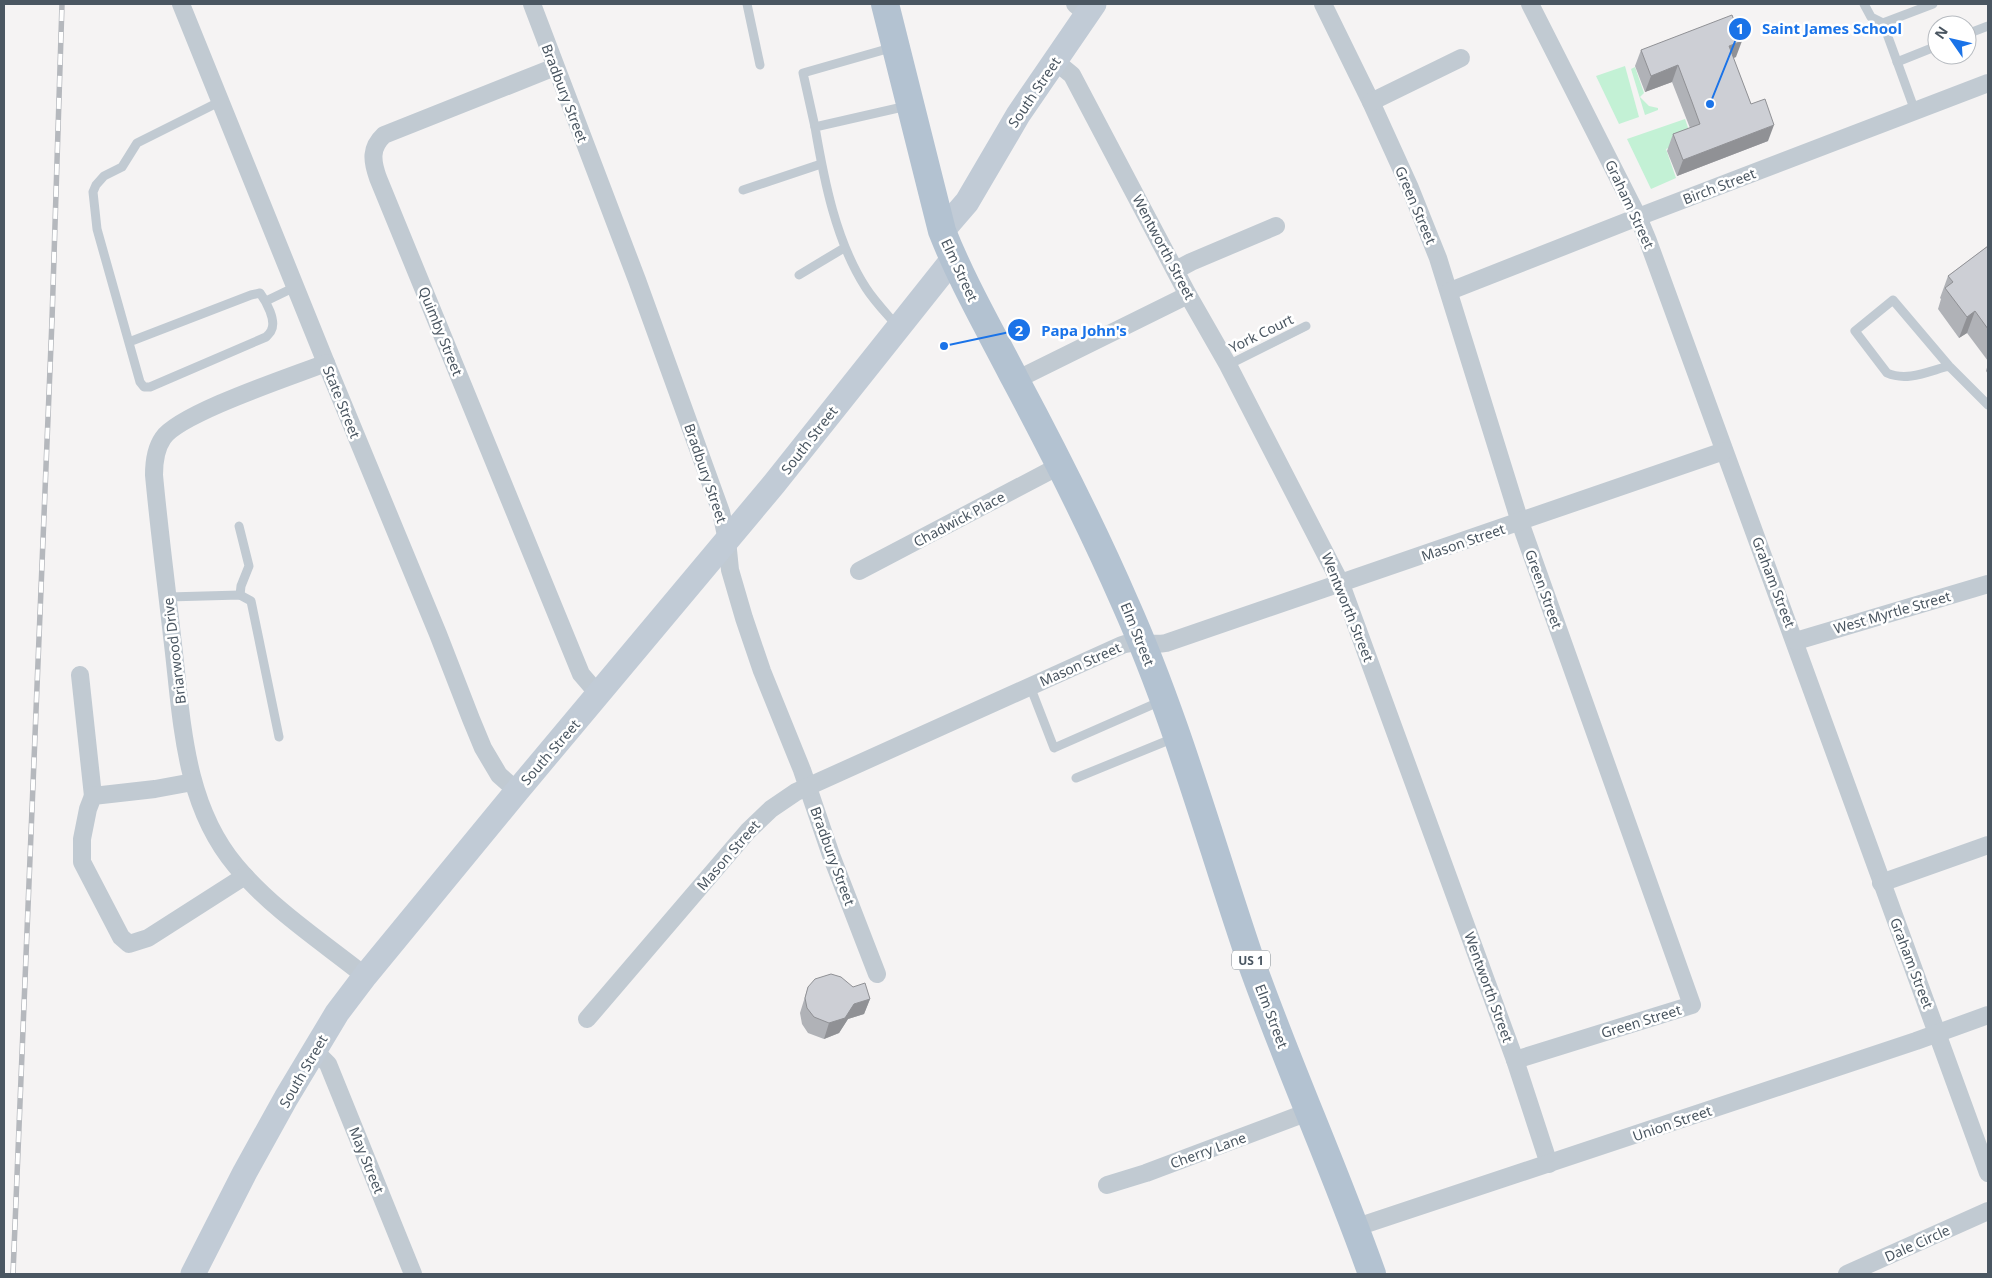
<svg xmlns="http://www.w3.org/2000/svg" width="1992" height="1278" viewBox="0 0 1992 1278" font-family="'Noto Sans',sans-serif">
<style>
.green{fill:#c3f1d5}
.lines{fill:none;stroke-linecap:round;stroke-linejoin:round}
.lane{stroke:#c1cad2;stroke-width:9}
.street{stroke:#c1cad2;stroke-width:18}
.secondary{stroke:#c1cbd6;stroke-width:25}
.primary{stroke:#b3c2d1;stroke-width:28}
.rail-casing{stroke:#b5b8bd;stroke-width:5.5}
.rail{stroke:#fff;stroke-width:4;stroke-dasharray:11;stroke-linecap:butt}
.wall{fill:#b0b2b7}
.shaded-wall{fill:#909195}
.building{fill:#cdcfd5;stroke:#909195}
.labels{text-anchor:middle;dominant-baseline:central;stroke-width:5;stroke-linejoin:round;paint-order:stroke}
.shield{fill:#fff;stroke:#808990;stroke-width:1}
.shield-label{font-size:12px;font-weight:bold;fill:#4a5661}
.street-label{font-size:14px;fill:#4a5661;stroke:#fff}
.leader{fill:none;stroke:#1a73e8;stroke-width:2}
.callout-dot{fill:#1a73e8;stroke:#fff;stroke-width:2}
.mark-label{font-size:15px;text-anchor:middle;font-weight:bold;fill:#fff}
.callout-label{font-size:15px;text-anchor:middle;font-weight:bold;fill:#1a73e8;stroke:#fff;stroke-width:5;stroke-linejoin:round;paint-order:stroke}
</style>
<rect width="100%" height="100%" fill="#f5f3f3"/>
<!-- green -->
<g class="green">
<polygon points="1625,66 1639,117 1619,124 1596,76"/>
<polygon points="1635,67 1644,93 1640,97 1649,106 1658,108 1658,110 1645,115 1631,69"/>
<polygon points="1685,119 1692,139 1666,149 1676,178 1651,189 1627,139"/>
</g>
<g class="lines">
<!-- lane -->
<g class="lane">
<polyline points="747,4 760,65"/>
<polyline points="1864,4 1871,17 1883,23"/>
<polyline points="1967,34 1988,26"/>
<polyline points="1897,62 1937,46"/>
<polyline points="1915,111 1883,23 1933,4"/>
<polyline points="815,127 803,73 894,47"/>
<polyline points="743,190 821,164"/>
<polyline points="799,275 844,248"/>
<polyline points="266,301 295,287"/>
<path d="M898 327C887 314 875 302 866 288 836 242 824 180 815 127L907 106"/>
<path d="M129 342 251 295 260 293C266 301 277 321 271 331 270 333 268 335 266 337L150 387H144L140 382 97 229 93 192 96 185 104 176 122 167 137 143 221 101"/>
<polyline points="1228,365 1306,326"/>
<path d="M1949 366C1929 371 1907 382 1887 373L1855 331 1893 300 1949 366 1988 405"/>
<polyline points="239,526 249,566 241,586 240,595"/>
<polyline points="168,597 240,595 251,601 279,737"/>
<polyline points="1030,686 1054,748 1161,701"/>
<polyline points="1076,778 1174,738"/>
</g>
<!-- street -->
<g class="street">
<polyline points="181,4 326,363 438,634 471,719 483,748 499,775 517,791"/>
<polyline points="532,4 637,280 721,512 727,540 730,570 744,618 762,671 802,770 831,855 877,974"/>
<polyline points="1075,4 1087,14"/>
<polyline points="1323,4 1371,102 1410,188 1438,258 1520,522 1692,1005 1515,1060"/>
<polyline points="1530,4 1638,217 1648,241 1988,1173"/>
<polyline points="1055,61 1072,75 1188,295 1228,365 1341,584 1515,1060 1549,1164"/>
<path d="M555 67 384 135C370 148 372 161 378 178L581 674 599 695"/>
<polyline points="1371,102 1461,58"/>
<polyline points="1176,270 1191,262 1276,226"/>
<polyline points="1450,291 1638,217 1988,83"/>
<path d="M326 363C293 376 180 413 163 438 156 448 154 462 154 475 159 529 166 582 172 636 182 715 182 802 236 866 272 909 321 941 365 976"/>
<polyline points="1016,380 1188,295"/>
<polyline points="859,571 1059,466"/>
<polyline points="1796,641 1988,584"/>
<polyline points="80,675 93,796"/>
<polyline points="193,782 155,789 93,796 88,809 82,839 82,862 121,937 129,944 148,938 245,876"/>
<polyline points="1881,883 1988,845"/>
<path d="M587 1019 748 831 771 809 796 792 1122 645C1137 640 1151 646 1166 643L1724 451"/>
<polyline points="314,1050 328,1064 413,1274"/>
<polyline points="1107,1185 1146,1173 1308,1112"/>
<polyline points="1354,1228 1916,1041 1988,1015"/>
<polyline points="1847,1274 1988,1211"/>
</g>
<!-- secondary -->
<g class="secondary">
<polyline points="942,231 967,202 1018,115 1094,4"/>
<polyline points="193,1274 245,1172 286,1098 337,1013 365,976 517,791 774,484 953,259"/>
</g>
<!-- primary -->
<path class="primary" d="M885 4 942 231C962 282 990 330 1015 379 1054 452 1092 527 1125 603 1176 717 1209 838 1249 956 1287 1064 1334 1167 1372 1274"/>
<!-- rail casing -->
<g class="rail-casing">
<polyline id="rail" points="13,1274 52,320 62,4"/>
</g>
<!-- rail -->
<use href="#rail" class="rail"/>
</g>
<!-- wall -->
<g class="wall">
<polygon points="1641,50 1736,57 1733,58 1751,104 1768,141 1677,176 1667,151 1673,134 1690,128 1672,82 1645,92 1635,66"/>
<polygon points="1988,246 1988,361 1967,333 1959,338 1938,309 1941,299 1940,298 1948,276"/>
<polygon points="1988,364 1988,374 1986,371"/>
<polygon points="808,987 853,987 870,999 864,1014 848,1019 839,1033 824,1039 808,1033 802,1024 800,1013"/>
</g>
<!-- shaded-wall -->
<g class="shaded-wall">
<polygon points="1742,41 1736,57 1723,62 1729,46"/>
<polygon points="1678,65 1672,82 1645,92 1651,76"/>
<polygon points="1774,125 1768,141 1677,176 1683,160"/>
<polygon points="1975,311 1967,333 1959,338 1967,317"/>
<polygon points="870,999 864,1014 848,1019 839,1033 824,1039 829,1023 854,1004"/>
</g>
<!-- building -->
<g class="building">
<polygon points="1732,15 1742,41 1729,46 1751,104 1765,99 1774,125 1683,160 1673,134 1700,124 1692,102 1678,65 1651,76 1641,50"/>
<polygon points="1988,246 1988,329 1975,311 1967,317 1945,288 1953,282 1948,276"/>
<polygon points="831,974 841,977 853,987 865,983 870,999 854,1004 845,1018 829,1023 814,1017 807,1008 805,998 808,987 815,979"/>
</g>
<g class="labels">
<!-- shield labels -->
<rect class="shield" x="1232" y="950.5" width="38" height="19" rx="4"/>
<g class="shield-label">
<text x="1251" y="960">US 1</text>
</g>
<!-- street labels -->
<g class="street-label">
<text transform="translate(1034 92) rotate(-56)">South Street</text>
<text transform="translate(565 93) rotate(69)">Bradbury Street</text>
<text transform="translate(1719 186) rotate(-21)">Birch Street</text>
<text transform="translate(1630 204) rotate(65)">Graham Street</text>
<text transform="translate(1416 205) rotate(67)">Green Street</text>
<text transform="translate(1164 247) rotate(62)">Wentworth Street</text>
<text transform="translate(960 270) rotate(65)">Elm Street</text>
<text transform="translate(441 331) rotate(68)">Quimby Street</text>
<text transform="translate(1261 333) rotate(-26)">York Court</text>
<text transform="translate(342 402) rotate(68)">State Street</text>
<text transform="translate(809 440) rotate(-52)">South Street</text>
<text transform="translate(706 473) rotate(71)">Bradbury Street</text>
<text transform="translate(959 519) rotate(-28)">Chadwick Place</text>
<text transform="translate(1463 542) rotate(-19)">Mason Street</text>
<text transform="translate(1774 582) rotate(69)">Graham Street</text>
<text transform="translate(1544 589) rotate(70)">Green Street</text>
<text transform="translate(1348 607) rotate(68)">Wentworth Street</text>
<text transform="translate(1892 612) rotate(-16)">West Myrtle Street</text>
<text transform="translate(1138 634) rotate(68)">Elm Street</text>
<text transform="translate(174 651) rotate(-97)">Briarwood Drive</text>
<text transform="translate(1080 664) rotate(-24)">Mason Street</text>
<text transform="translate(550 752) rotate(-49)">South Street</text>
<text transform="translate(728 855) rotate(-49)">Mason Street</text>
<text transform="translate(833 856) rotate(70)">Bradbury Street</text>
<text transform="translate(1912 963) rotate(69)">Graham Street</text>
<text transform="translate(1489 987) rotate(70)">Wentworth Street</text>
<text transform="translate(1272 1016) rotate(69)">Elm Street</text>
<text transform="translate(1641 1021) rotate(-17)">Green Street</text>
<text transform="translate(303 1071) rotate(-60)">South Street</text>
<text transform="translate(1672 1123) rotate(-19)">Union Street</text>
<text transform="translate(1208 1150) rotate(-20)">Cherry Lane</text>
<text transform="translate(367 1160) rotate(68)">May Street</text>
<text transform="translate(1917 1243) rotate(-24)">Dale Circle</text>
</g>
</g>
<!-- callouts -->
<path class="leader" d="M1710 104L1740 29M944 346L1019 330"/>
<g class="callout-dot">
<circle cx="1710" cy="104" r="5"/>
<circle cx="944" cy="346" r="5"/>
<circle cx="1740" cy="29" r="12"/>
<circle cx="1019" cy="330" r="12"/>
</g>
<g class="mark-label">
<text x="1740" y="34">1</text>
<text x="1019" y="336">2</text>
</g>
<g class="callout-label">
<text x="1832" y="34">Saint James School</text>
<text x="1084" y="336">Papa John's</text>
</g>
<!-- border -->
<rect width="1992" height="1278" fill="none" stroke="#4a5661" stroke-width="10"/>
<!-- north arrow -->
<g transform="translate(1952 40) rotate(304)"><circle r="24" fill="#ffffff" stroke="#b7bbc0"/>
<path d="M0-4L9 19L0 12L-9 19Z" fill="#1a73e8"/>
<text y="-8" font-size="14" font-weight="bold" text-anchor="middle" fill="#4a5661">N</text>
</g>
</svg>
